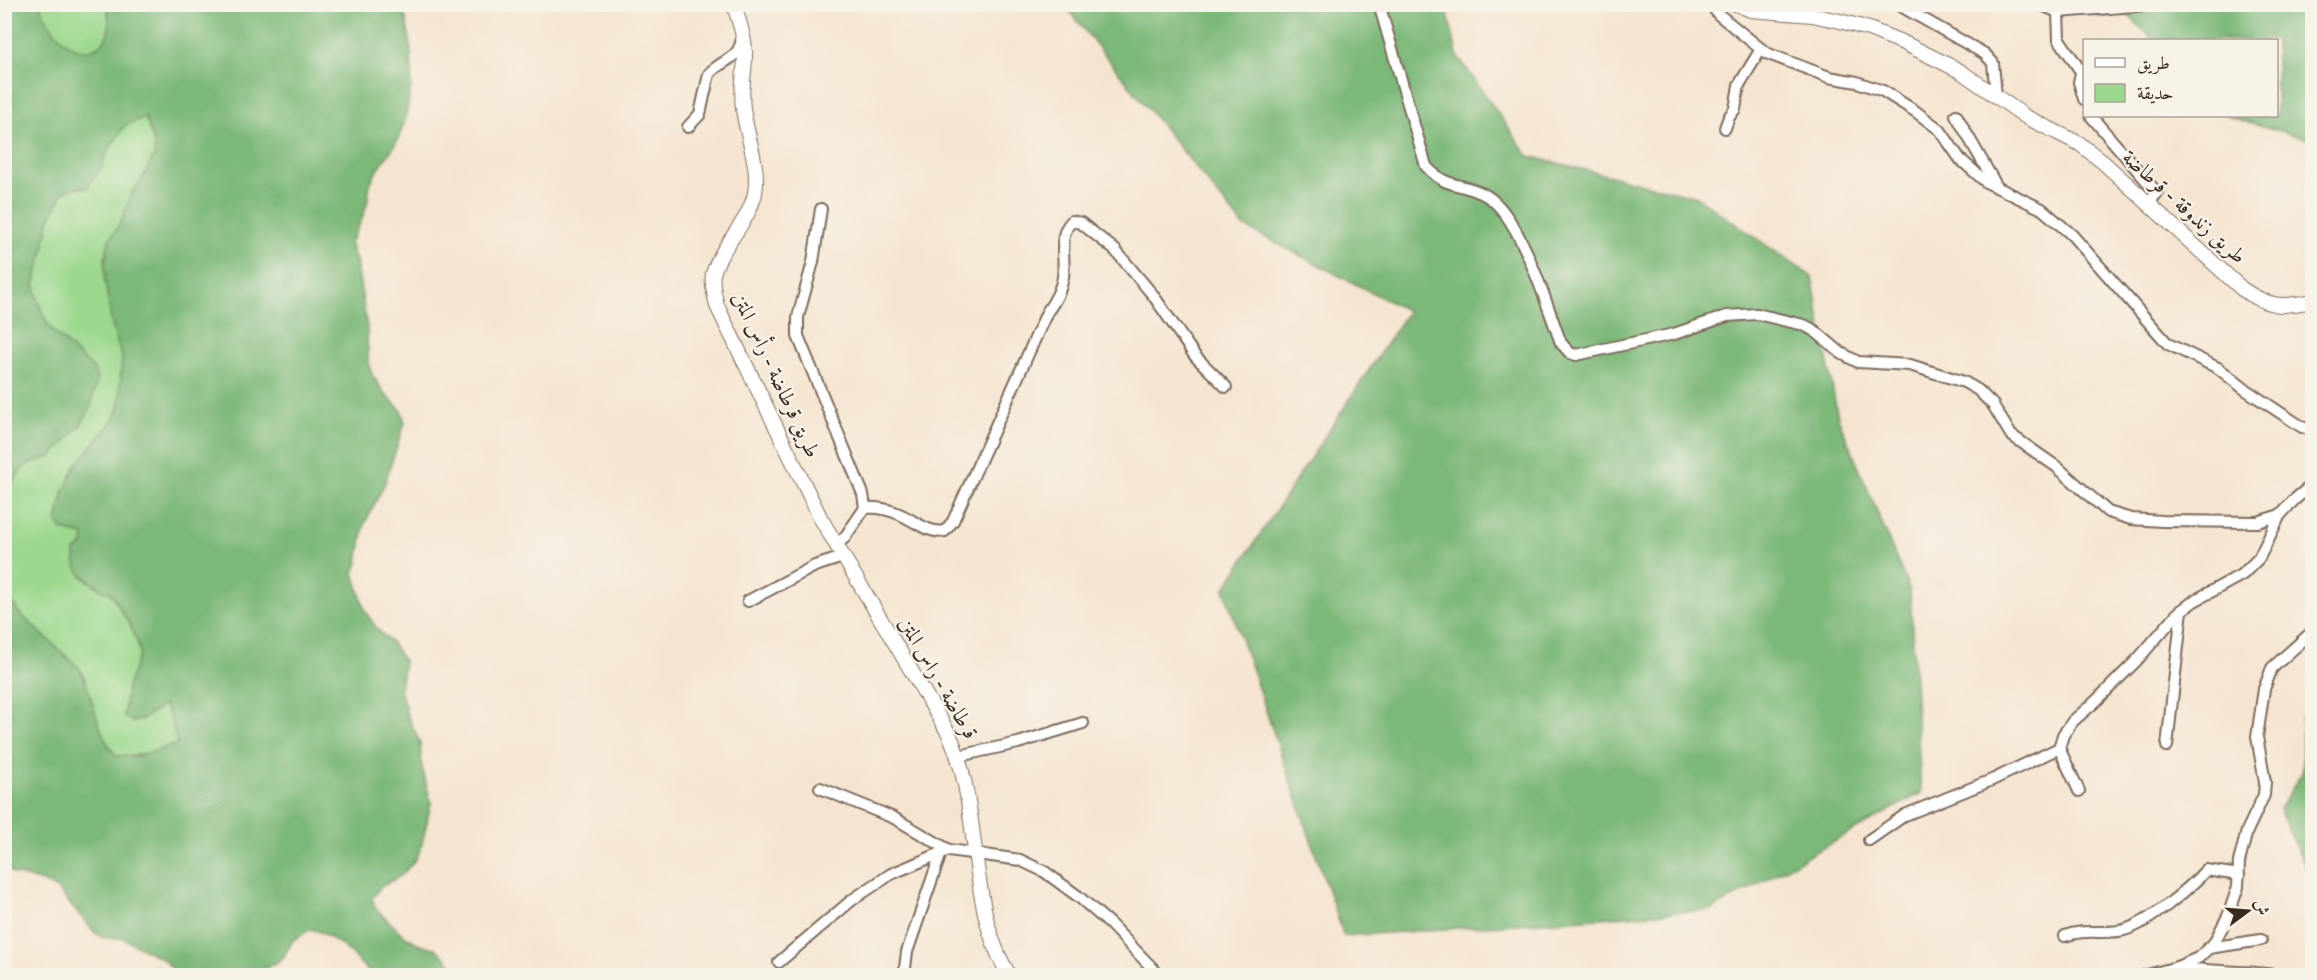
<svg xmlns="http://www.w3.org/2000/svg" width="2317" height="980" viewBox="0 0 2317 980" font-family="'IM FELL Double Pica',Amiri,serif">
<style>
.green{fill:#9bd88d;stroke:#6b8156;stroke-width:1.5}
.forest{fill:#7cb878;stroke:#5c714b;stroke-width:1.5}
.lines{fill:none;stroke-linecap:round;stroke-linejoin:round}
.minor-casing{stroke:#7c6b5c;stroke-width:14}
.secondary-casing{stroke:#7c6b5c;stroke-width:16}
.minor{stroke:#fff;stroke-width:10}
.secondary{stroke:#fff;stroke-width:14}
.labels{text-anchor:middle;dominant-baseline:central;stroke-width:4.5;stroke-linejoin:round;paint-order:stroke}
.street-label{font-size:21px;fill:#3b2a1e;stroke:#f7f3e8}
</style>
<rect width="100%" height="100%" fill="#f7f3e8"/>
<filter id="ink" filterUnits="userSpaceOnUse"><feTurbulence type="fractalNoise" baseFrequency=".0167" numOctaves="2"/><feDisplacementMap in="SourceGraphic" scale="12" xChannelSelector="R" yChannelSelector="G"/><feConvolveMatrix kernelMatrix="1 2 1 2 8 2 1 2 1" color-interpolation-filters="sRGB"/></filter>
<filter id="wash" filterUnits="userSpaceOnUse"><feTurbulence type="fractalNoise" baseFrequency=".008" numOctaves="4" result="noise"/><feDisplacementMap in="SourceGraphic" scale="24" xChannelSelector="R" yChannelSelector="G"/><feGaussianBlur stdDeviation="1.35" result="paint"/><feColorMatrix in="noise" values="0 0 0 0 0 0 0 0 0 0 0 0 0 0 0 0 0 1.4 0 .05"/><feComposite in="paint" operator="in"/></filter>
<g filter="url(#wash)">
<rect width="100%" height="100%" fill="#f5e5d0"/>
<!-- green -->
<g class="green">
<path d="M40 5H107C108 12 109 20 109 28 108 37 104 43 97 47 72 61 46 25 40 5Z"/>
<path d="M145 117 155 145 154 156 140 183 133 191 120 224 109 240 105 260V281L112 324 122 358 119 410 109 426 89 449 72 475 64 491 57 521 62 530 85 535 81 576 102 590 111 593 130 625 138 644 140 654 127 687 124 716 133 722 142 719 164 704 169 713 178 744C162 750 132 758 116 756L101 734 85 679 79 668 19 613 12 603 5 583V492L22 469 30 463 51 457 80 426 91 405 97 379 93 369 50 328 41 310 34 285 44 248 48 223 63 192 77 187 87 188 102 167 105 156 124 126Z"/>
</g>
<!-- forest -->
<g class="forest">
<path d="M5 4 40 5C46 25 72 61 97 47 104 43 108 37 109 28 109 20 108 12 107 5H402C415 47 416 97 398 139 391 154 376 168 371 182 368 189 369 197 367 204 363 217 357 231 350 242L357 265 367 327 368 362 372 375 386 395 401 410 405 422 384 485 364 525 358 563 354 573 365 611 377 629 391 642 404 662 400 689 407 715 420 743 422 767 431 803 421 848 415 860 402 875 381 887 372 898 376 909 402 934 422 946 435 948 452 964 453 975H372C355 958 336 935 311 929L293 940 282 959 255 975H180L161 958 123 938H104L95 933 57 889 43 882 12 873 5 864V583L12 603 19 613 79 668C95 697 94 729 116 756H137L178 744 169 713 164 705 142 719 133 722 124 716 127 687 140 654 138 644 130 625 111 593C104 591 100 588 93 583 78 572 75 572 75 551L83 545 84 535 62 530 57 521 64 491 76 465 109 426 119 410 122 358 112 324 105 281V260L109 240 120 224 133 191 140 183 154 156 155 145 145 117 124 126 105 156 102 167 87 188 77 187 63 192 48 223 44 248 34 285 41 310 50 328 93 369 97 379 91 405 80 426 51 457 30 463 22 469 5 492Z"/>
<polygon points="1060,5 1446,5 1457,55 1528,156 1697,197 1812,277 1838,418 1910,591 1921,793 1711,910 1344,936 1224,589 1408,311 1243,226 1070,12"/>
<polygon points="2081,5 2312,5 2312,140 2227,116 2276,116 2276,40 2153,40 2128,15 2098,16"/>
<polygon points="2302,716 2312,720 2312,881 2279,809 2302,773"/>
</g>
</g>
<g filter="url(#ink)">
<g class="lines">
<!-- minor casing -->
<g class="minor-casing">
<g id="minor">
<path d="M1379 4 1426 166C1448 191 1462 181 1487 196 1521 217 1546 304 1561 343L1570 353 1576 355 1674 334 1727 316 1757 314 1804 325 1815 331 1841 353 1858 362 1910 365 1964 382 1978 390 1993 405 2011 435 2057 467 2108 512 2131 519 2162 521 2258 522 2280 515"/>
<polyline points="1711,4 1718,14 1766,53 1829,77 1857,82 1883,91 1915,111 1940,130 1960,159 1986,182 2042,209 2072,235 2168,344 2218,368 2246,390 2302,427 2312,430"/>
<polyline points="1897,4 1985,54 1993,63 1996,96"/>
<polyline points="2039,4 2058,12 2159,4"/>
<polyline points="2058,12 2059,39 2084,76"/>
<polyline points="2081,73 2079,82 2084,99"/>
<polyline points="1956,115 1997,187"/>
<polyline points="2091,116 2157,193 2149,203"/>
<path d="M688 127 700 114 709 74C721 59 740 61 742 37"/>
<polyline points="1725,128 1729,117 1735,109 1739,85 1761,49"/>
<polyline points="821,209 813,262 798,317 798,336 863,494 865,508 845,537 836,546"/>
<path d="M865 508C877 507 888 509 899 514 914 520 928 534 945 531L953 521 1047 312C1055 301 1061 291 1063 277 1066 259 1057 235 1072 221L1081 223 1115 250 1153 295 1195 356 1226 387"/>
<polyline points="748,601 815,566 843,557"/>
<polyline points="2167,746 2182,610"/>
<polyline points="959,756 1018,743 1083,723"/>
<polyline points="820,788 894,818 949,850"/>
<polyline points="2079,791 2059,748 2063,735 2073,721 2096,701 2138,659 2177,614 2194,601 2243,574 2259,558 2280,515 2294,500 2312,485"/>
<polyline points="1869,840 1905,815 1992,780 2059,748"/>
<path d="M2065 936C2084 928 2105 935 2124 930 2148 924 2190 888 2206 870L2239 875"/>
<polyline points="2209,948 2261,940"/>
<polyline points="779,962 852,900 891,874 941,853"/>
<path d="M2177 967C2212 973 2247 970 2282 976"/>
<polyline points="904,976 907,952 941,853 949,850 1020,860 1045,872 1079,897 1110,924 1160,976"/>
<polyline points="2144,976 2177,967 2198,958 2214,943 2228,916 2238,887 2239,862 2247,831 2264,795 2265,782 2257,737 2264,689 2272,668 2312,632"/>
</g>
</g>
<!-- secondary casing -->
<g class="secondary-casing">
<g id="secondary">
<path d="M734 4C738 19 744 34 745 49 746 69 740 88 743 108 746 135 760 166 755 193 749 223 721 245 713 274 711 284 715 296 717 306L821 519 949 734C983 807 966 909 1010 976"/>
<path d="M1736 4 1751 10 1812 15 1840 21 1869 29 1904 43 1960 71 2026 117 2080 144 2104 163 2242 289C2269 307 2281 308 2312 301"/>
</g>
</g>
<!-- minor -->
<use href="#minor" class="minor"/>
<!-- secondary -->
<use href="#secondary" class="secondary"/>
</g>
</g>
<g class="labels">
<!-- street labels -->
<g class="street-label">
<text transform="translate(2184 207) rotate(42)">طريق زندوقة - قرطاضة</text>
<text transform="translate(776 375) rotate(65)">طريق قرطاضة - رأس المتن</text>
<text transform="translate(938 678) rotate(60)">قرطاضة - راس المتن</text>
</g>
</g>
<!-- margin -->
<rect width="2317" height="980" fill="none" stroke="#f7f3e8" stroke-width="24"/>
<!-- legend -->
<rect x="2083" y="39" width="195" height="78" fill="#f7f3e8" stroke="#aca397" stroke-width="1.5"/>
<rect x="2095" y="58" width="30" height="9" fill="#ffffff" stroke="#aca397" stroke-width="1.5"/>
<text x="2137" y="69" font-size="18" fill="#3b2a1e">طريق</text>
<rect x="2095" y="84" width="30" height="18" fill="#9bd88d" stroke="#aca397" stroke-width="1.5"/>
<text x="2137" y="99" font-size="18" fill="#3b2a1e">حديقة</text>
<!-- north arrow -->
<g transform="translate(2248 911) rotate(74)" stroke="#f7f3e8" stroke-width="4.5" paint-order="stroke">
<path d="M0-4.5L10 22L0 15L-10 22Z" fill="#3b2a1e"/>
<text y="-9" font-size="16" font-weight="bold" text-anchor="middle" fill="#3b2a1e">ش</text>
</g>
</svg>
